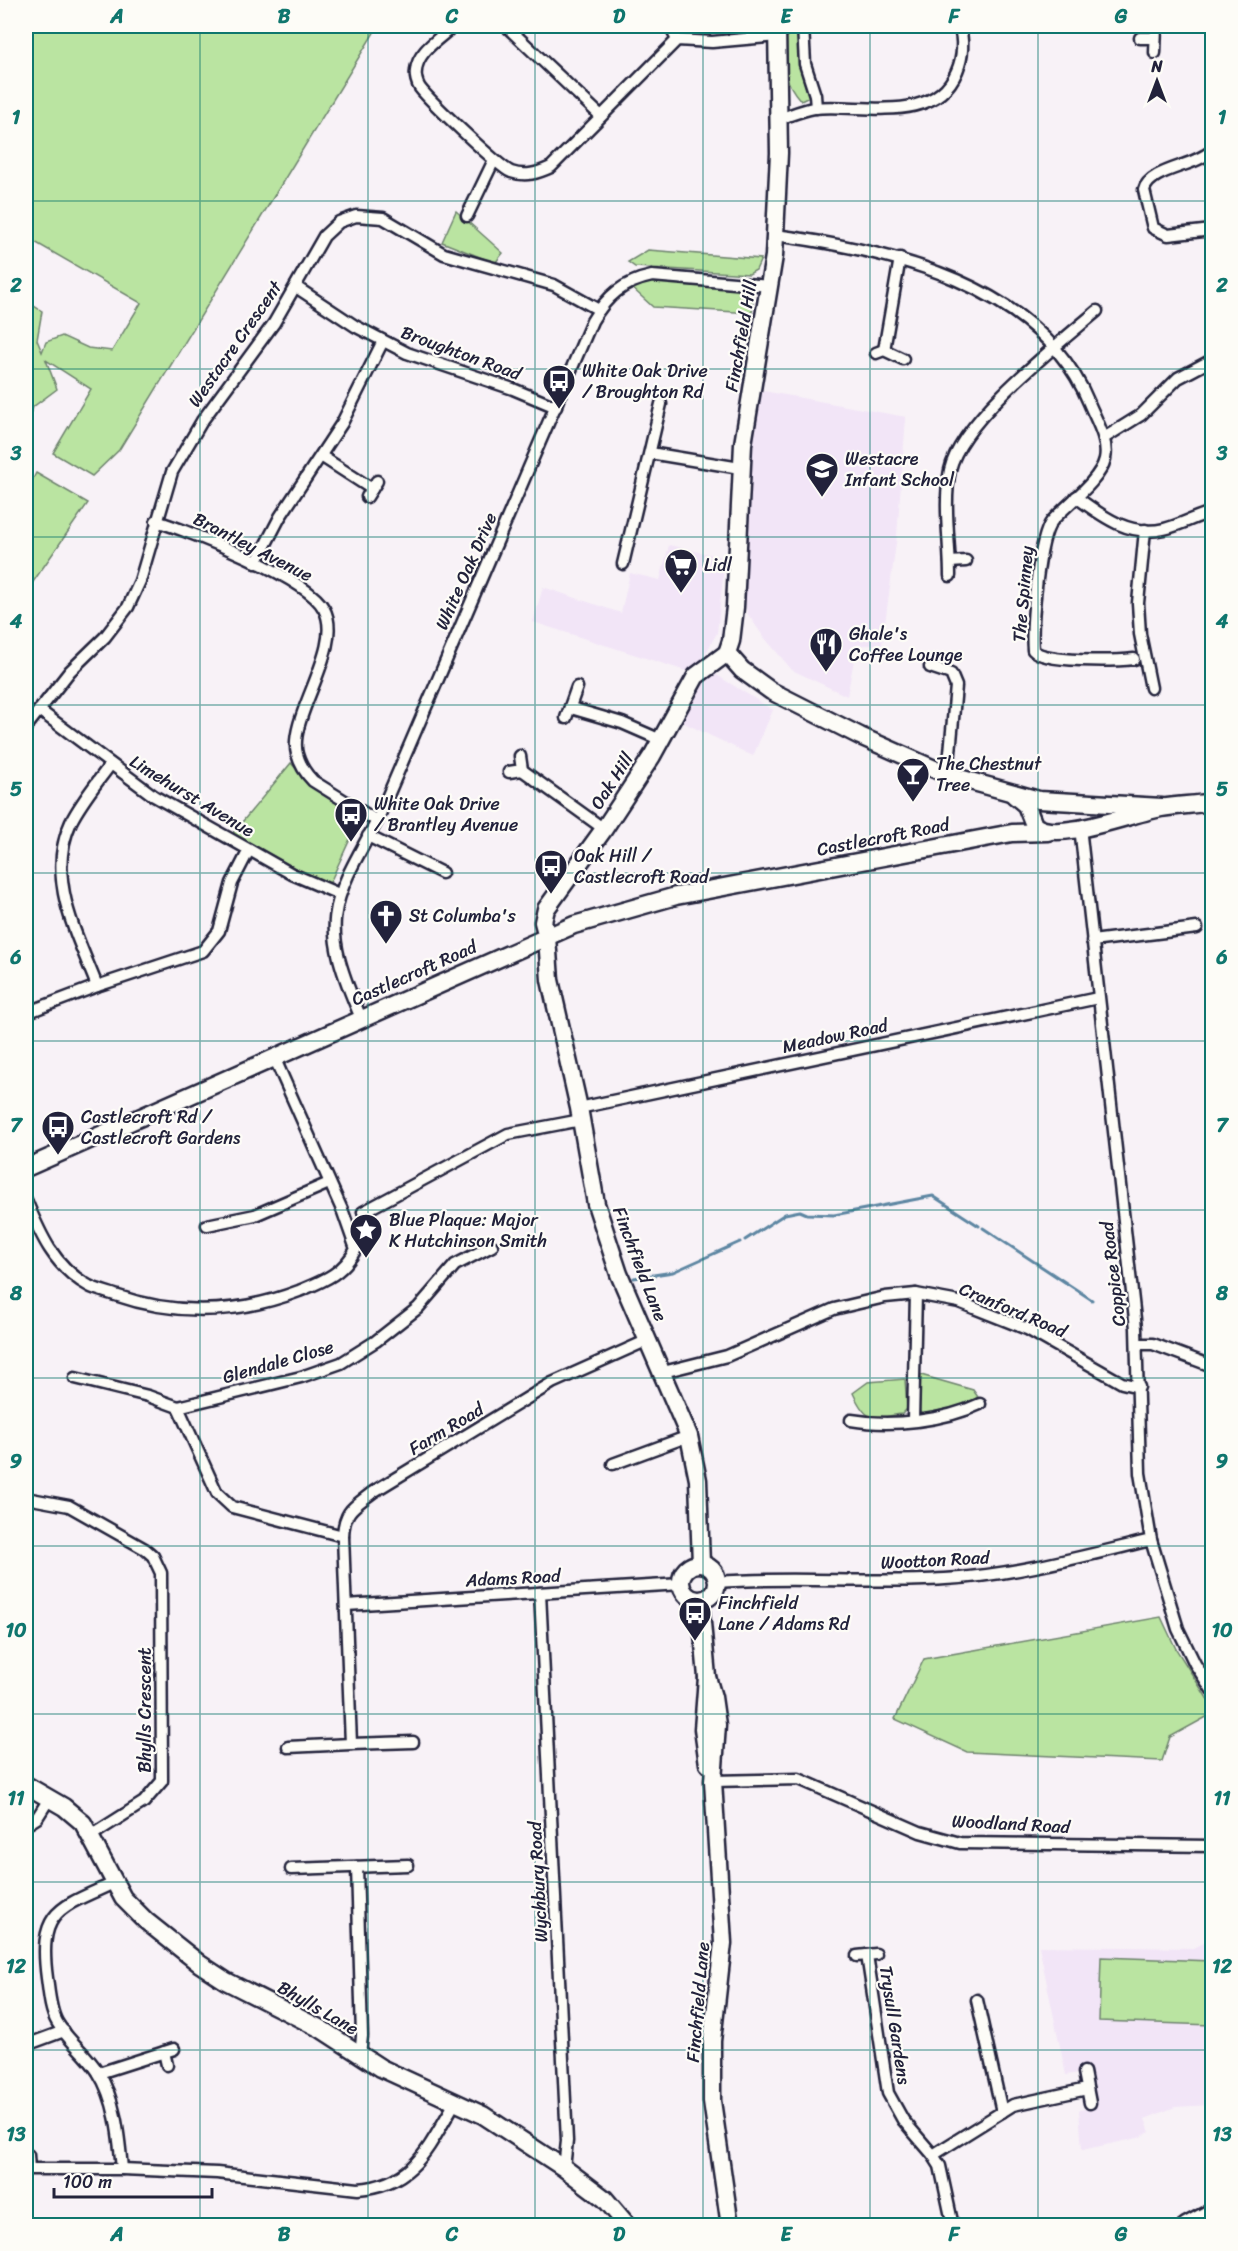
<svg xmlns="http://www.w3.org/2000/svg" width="1238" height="2251" viewBox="0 0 1238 2251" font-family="Sriracha,sans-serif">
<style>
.built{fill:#f2e5f7}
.green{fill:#bae4a1;stroke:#6e836e;stroke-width:1.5}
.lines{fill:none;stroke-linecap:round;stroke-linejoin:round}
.stream{stroke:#5d86a2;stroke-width:3}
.street-casing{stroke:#22223b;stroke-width:15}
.secondary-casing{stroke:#22223b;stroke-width:21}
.street{stroke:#fdfcf7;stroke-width:10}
.secondary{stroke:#fdfcf7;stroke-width:16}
.grid{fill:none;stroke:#0f766e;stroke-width:1.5;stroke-opacity:0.55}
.labels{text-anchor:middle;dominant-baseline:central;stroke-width:4.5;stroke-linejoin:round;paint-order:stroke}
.street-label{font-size:18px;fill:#22223b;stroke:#fdfcf7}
.poi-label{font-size:18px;fill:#22223b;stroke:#fdfcf7;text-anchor:start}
.neatline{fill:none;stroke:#0f766e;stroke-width:2}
.grid-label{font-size:20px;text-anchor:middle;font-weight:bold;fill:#0f766e}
</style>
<rect width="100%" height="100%" fill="#f8f2f7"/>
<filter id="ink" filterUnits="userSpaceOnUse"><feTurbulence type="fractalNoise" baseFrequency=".0167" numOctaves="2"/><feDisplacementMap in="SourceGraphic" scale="12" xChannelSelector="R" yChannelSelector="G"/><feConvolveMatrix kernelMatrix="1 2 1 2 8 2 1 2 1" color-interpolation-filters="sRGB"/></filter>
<g filter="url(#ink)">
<!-- built -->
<g class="built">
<polygon points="758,390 906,417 897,536 882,645 857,645 847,696 792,670 763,636 747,613 743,588 746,467"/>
<polygon points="669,545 725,558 717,633 697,669 686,671 533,622 543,587 621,613 630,573 660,580"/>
<polygon points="710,671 773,710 753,756 680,721 702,680"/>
<polygon points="1212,1939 1212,2105 1175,2107 1145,2119 1150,2132 1138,2138 1082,2150 1079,2110 1094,2108 1091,2088 1086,2072 1066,2075 1039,1946 1194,1948"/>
</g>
<!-- green -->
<g class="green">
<polygon points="26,26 378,26 119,450 92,476 53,453 91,389 46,360 57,389 33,407 26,433 26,301 42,311 37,340 42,352 46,342 62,336 88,348 112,351 141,303 26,237"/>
<path d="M784 26H798L801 72 809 97 801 101C778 75 784 57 784 26Z"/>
<polygon points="456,211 503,253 495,263 442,242"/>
<polygon points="648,250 761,259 756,270 749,274 635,267 628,262"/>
<polygon points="653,282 747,289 753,296 752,313 653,307 631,287"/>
<polygon points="36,473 88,503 26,592 26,492"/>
<path d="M291 763C311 787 334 801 361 815L328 887 233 833Z"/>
<polygon points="921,1375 973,1390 978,1397 963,1406 922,1414 917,1409"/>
<path d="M905 1379 907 1409 902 1414C871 1418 867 1423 853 1393L868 1382Z"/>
<polygon points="1161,1617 1176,1649 1212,1706 1212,1714 1170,1737 1162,1761 967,1752 895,1719 924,1659"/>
<polygon points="1101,1957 1212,1961 1212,2025 1099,2021"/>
</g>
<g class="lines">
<!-- stream -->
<g class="stream">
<polyline points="983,1228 1092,1300"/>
<polyline points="745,1240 785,1214 800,1211 807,1214 834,1215 933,1196 979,1226"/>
<polyline points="634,1278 673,1272 740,1242"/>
</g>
<!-- street casing -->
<g class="street-casing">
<g id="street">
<path d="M453 26C441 38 417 51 416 71 415 76 417 84 420 88 430 101 499 167 511 172 526 177 538 173 551 167L677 40 712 42 778 36"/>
<polyline points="506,26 601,116"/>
<polyline points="670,26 677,40"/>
<polyline points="803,26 805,64 815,95 816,108"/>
<polyline points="1140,38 1155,38"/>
<polyline points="1155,53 1156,26"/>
<path d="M779 119C791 115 802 110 814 108 861 103 934 126 957 71 963 57 964 40 959 26"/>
<path d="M1212 150C1196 167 1150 168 1144 190L1153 228 1168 235 1212 230"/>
<polyline points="467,216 494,160"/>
<path d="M775 235C890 250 1040 284 1089 403 1096 420 1109 441 1105 459 1100 481 1067 504 1052 521 1038 538 1031 627 1033 650 1044 663 1116 661 1134 659"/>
<polyline points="296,287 355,326 407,353 513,389 556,407"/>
<polyline points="884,350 900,258"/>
<polyline points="876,353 884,350 903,359"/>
<polyline points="1104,438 1141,415 1178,378 1212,360"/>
<polyline points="650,453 740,468"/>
<polyline points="321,456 372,489"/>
<polyline points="367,497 377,481"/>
<path d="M1076 497C1102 516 1129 537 1164 529 1181 525 1196 516 1212 512"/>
<path d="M156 521C192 532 308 578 324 609 345 647 287 718 297 754 300 765 306 774 313 781L377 821"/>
<polyline points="1145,530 1138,603 1140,634 1151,688"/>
<polyline points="950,562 966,561"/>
<polyline points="256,563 280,517 342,423 383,341"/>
<polyline points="623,564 661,404"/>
<path d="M950 576C950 542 943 504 950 470 961 420 1056 346 1097 311"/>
<polyline points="930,667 951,674 956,686 948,775"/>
<polyline points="571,708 622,723 661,740"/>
<polyline points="39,710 154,796 292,874 339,894"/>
<polyline points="566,718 577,687"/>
<polyline points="26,727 70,671 105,637 128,607 140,581 172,472 202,421 274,323 324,236 339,222 356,216 383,218 444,254 554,285 599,310"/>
<polyline points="522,770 604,829"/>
<polyline points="509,772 522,770 520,756"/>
<polyline points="1080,827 1136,1328 1140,1473 1151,1540 1178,1629 1195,1664 1212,1690"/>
<polyline points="368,836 442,873"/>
<polyline points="1092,941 1197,928"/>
<path d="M97 986C77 934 45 878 71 822 81 802 96 784 110 765"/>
<polyline points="26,1013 97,986 203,951 219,931 232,883 249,850"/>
<path d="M361 1018C320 923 328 908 377 821L592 321C607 296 623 282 652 276L770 286"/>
<polyline points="579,1108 1098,998"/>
<path d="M26 1200C40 1234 54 1267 89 1286 97 1290 107 1292 115 1295 176 1316 239 1314 299 1291 323 1281 343 1274 356 1249L343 1212 274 1057"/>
<polyline points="363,1212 508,1134 581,1120"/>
<polyline points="207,1225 255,1215 329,1183"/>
<polyline points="1137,1344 1153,1344 1212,1366"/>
<polyline points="663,1372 727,1356 834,1309 885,1297 916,1294 959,1302 1027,1329 1122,1383 1139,1387"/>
<polyline points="75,1378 148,1396 178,1407 301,1377 341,1363 376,1341 418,1308 455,1265 492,1246"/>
<polyline points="178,1407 217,1493 232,1507 343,1536"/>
<path d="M851 1420C891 1427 944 1421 980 1404"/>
<polyline points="913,1420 916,1294"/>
<polyline points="613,1464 689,1436"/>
<polyline points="26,1498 69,1506 145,1549 153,1556 161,1573 162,1781 144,1802 92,1835"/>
<path d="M717 1582C793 1576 869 1584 945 1579 1015 1575 1084 1556 1151 1540"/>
<polyline points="540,1593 567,2141 564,2168"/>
<polyline points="346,1605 681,1584"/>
<polyline points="351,1744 413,1742"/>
<path d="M288 1747 351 1744 343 1536C344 1510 354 1507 373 1492L552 1383 648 1340"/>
<polyline points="713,1781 799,1779 920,1832 960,1843 1212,1846"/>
<polyline points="26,1825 37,1818 49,1799"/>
<polyline points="357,1867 362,2036 360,2055"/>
<polyline points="291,1869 408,1865"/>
<path d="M114 1883C59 1908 38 1910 47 1978 49 1992 50 2010 57 2022 68 2041 87 2054 98 2072 116 2100 119 2137 122 2169"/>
<polyline points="867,1955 888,2093 903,2120 933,2155 940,2166 953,2226"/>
<polyline points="857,1956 876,1954"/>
<polyline points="977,2000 1002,2112"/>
<polyline points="26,2045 64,2031"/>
<polyline points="164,2052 167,2065"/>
<polyline points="1084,2072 1090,2103"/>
<polyline points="99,2073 174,2049"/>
<polyline points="28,2155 29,2169"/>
<polyline points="933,2155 1013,2105 1087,2089"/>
<path d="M26 2169H122L217 2173 358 2189C416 2185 429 2145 456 2101"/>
</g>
</g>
<!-- secondary casing -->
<g class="secondary-casing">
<g id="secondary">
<polyline points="727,653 731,641 735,607 743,444 774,256 779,153 777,26"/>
<polyline points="727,653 742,670 771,691 860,736 948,775 1039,800 1162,807"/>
<path d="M1014 795 1026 805 1034 825C1056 844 1132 813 1161 808 1178 805 1195 805 1212 802"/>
<polyline points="26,1168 574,925 676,896 1012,833 1048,832"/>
<polyline points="701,1564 698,1480 689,1436 619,1274 596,1204 579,1108 550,980 547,937 543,922 546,909 604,829 652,756 696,676 727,653"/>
<circle cx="699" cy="1582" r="18"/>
<polyline points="700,1601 707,1677 703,1729 708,1764"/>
<polyline points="707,1677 713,1697 717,1725 713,1781 723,1943 712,2041 712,2101 730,2226"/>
<polyline points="26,1785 64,1807 83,1823 123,1898 146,1921 200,1964 226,1981 321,2029 381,2068 483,2115 564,2168 605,2199 628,2226"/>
<polyline points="1186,2226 1212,2212"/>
</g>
</g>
<!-- street -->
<use href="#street" class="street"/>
<!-- secondary -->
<use href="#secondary" class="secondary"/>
</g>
</g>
<!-- grid -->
<path class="grid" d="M200 26V2226M368 26V2226M535 26V2226M703 26V2226M870 26V2226M1038 26V2226M26 201H1212M26 369H1212M26 537H1212M26 705H1212M26 873H1212M26 1041H1212M26 1210H1212M26 1378H1212M26 1546H1212M26 1714H1212M26 1882H1212M26 2050H1212"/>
<!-- icons -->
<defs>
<g id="bus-pin" transform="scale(1.725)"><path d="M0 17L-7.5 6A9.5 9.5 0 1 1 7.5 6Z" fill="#22223b" stroke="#fdfcf7"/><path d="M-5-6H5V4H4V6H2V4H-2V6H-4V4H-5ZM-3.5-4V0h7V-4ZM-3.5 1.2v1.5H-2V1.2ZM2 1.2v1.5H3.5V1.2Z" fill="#fff"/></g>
<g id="school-pin" transform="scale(1.725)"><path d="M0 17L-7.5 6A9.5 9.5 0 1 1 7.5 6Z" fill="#22223b" stroke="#fdfcf7"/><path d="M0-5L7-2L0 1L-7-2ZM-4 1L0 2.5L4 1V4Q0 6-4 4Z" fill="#fff"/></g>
<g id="supermarket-pin" transform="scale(1.725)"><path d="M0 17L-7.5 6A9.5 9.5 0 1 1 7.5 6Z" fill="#22223b" stroke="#fdfcf7"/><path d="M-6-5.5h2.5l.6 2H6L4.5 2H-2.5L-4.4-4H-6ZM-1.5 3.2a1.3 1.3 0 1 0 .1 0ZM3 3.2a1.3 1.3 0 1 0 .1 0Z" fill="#fff"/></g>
<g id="restaurant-pin" transform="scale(1.725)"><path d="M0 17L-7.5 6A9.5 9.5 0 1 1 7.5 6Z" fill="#22223b" stroke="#fdfcf7"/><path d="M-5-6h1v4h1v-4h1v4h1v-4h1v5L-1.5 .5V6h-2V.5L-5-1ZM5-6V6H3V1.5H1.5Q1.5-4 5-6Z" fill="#fff"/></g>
<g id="bar-pin" transform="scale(1.725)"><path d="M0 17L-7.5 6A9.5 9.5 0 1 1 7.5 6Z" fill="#22223b" stroke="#fdfcf7"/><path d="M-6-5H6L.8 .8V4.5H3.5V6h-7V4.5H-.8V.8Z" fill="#fff"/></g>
<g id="church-pin" transform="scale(1.725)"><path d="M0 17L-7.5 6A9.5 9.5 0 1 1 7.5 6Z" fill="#22223b" stroke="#fdfcf7"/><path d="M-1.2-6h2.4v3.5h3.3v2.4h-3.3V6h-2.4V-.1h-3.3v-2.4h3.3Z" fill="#fff"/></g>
<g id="sight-pin" transform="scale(1.725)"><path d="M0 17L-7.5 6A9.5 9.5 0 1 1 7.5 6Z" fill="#22223b" stroke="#fdfcf7"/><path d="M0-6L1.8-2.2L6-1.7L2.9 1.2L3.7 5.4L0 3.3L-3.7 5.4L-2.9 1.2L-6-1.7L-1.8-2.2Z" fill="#fff"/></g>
</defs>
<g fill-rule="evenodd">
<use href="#bus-pin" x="559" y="381"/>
<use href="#school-pin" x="822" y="469"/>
<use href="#supermarket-pin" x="681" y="565"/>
<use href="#restaurant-pin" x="826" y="644"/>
<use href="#bar-pin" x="913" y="774"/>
<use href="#bus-pin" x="351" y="814"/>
<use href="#bus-pin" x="551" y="866"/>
<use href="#church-pin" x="386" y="916"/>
<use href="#bus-pin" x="58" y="1127"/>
<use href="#sight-pin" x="366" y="1230"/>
<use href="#bus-pin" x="695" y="1613"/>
</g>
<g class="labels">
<!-- street labels -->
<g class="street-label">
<text transform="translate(741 336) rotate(-80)">Finchfield Hill</text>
<text transform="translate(235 344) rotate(-55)">Westacre Crescent</text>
<text transform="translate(461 353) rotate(20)">Broughton Road</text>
<text transform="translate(253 547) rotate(27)">Brantley Avenue</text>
<text transform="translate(466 571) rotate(-66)">White Oak Drive</text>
<text transform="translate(1023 594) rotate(-85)">The Spinney</text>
<text transform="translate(612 781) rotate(-57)">Oak Hill</text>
<text transform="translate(192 796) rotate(31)">Limehurst Avenue</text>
<text transform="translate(883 837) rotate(-11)">Castlecroft Road</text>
<text transform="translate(414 973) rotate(-24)">Castlecroft Road</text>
<text transform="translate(835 1036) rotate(-12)">Meadow Road</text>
<text transform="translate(640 1264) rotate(69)">Finchfield Lane</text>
<text transform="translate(1113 1274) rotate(-97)">Coppice Road</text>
<text transform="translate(1013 1310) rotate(23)">Cranford Road</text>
<text transform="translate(278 1362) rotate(-16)">Glendale Close</text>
<text transform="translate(446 1429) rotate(-31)">Farm Road</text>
<text transform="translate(935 1560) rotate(-3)">Wootton Road</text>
<text transform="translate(513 1578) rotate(-3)">Adams Road</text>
<text transform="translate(145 1710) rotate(-90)">Bhylls Crescent</text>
<text transform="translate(1011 1824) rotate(3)">Woodland Road</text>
<text transform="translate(538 1882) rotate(-93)">Wychbury Road</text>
<text transform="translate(698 2002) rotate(-85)">Finchfield Lane</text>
<text transform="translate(318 2008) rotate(30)">Bhylls Lane</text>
<text transform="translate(895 2025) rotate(81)">Trysull Gardens</text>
</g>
<!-- poi labels -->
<g class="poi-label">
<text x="582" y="371">White Oak Drive<tspan x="582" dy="21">/ Broughton Rd</tspan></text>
<text x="845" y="459">Westacre<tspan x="845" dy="21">Infant School</tspan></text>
<text x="704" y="565">Lidl</text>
<text x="849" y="634">Ghale's<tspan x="849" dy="21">Coffee Lounge</tspan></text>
<text x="936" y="764">The Chestnut<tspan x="936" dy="21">Tree</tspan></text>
<text x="374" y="804">White Oak Drive<tspan x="374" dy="21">/ Brantley Avenue</tspan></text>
<text x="574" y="856">Oak Hill /<tspan x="574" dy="21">Castlecroft Road</tspan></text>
<text x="409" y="916">St Columba's</text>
<text x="81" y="1117">Castlecroft Rd /<tspan x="81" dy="21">Castlecroft Gardens</tspan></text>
<text x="389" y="1220">Blue Plaque: Major<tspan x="389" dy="21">K Hutchinson Smith</tspan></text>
<text x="718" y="1603">Finchfield<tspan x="718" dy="21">Lane / Adams Rd</tspan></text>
</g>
</g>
<!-- margin -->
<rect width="1238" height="2251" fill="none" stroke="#fdfcf7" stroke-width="66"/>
<!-- north arrow -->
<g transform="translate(1157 81)" stroke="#fdfcf7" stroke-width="4.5" paint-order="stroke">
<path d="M0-4.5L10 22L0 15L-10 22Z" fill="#22223b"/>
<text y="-9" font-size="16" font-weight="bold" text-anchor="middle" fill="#22223b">N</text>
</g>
<!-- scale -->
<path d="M54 2188v9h158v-9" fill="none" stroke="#22223b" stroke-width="3"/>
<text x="63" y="2188" font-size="18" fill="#22223b" stroke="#fdfcf7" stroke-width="4.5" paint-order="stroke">100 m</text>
<rect x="33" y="33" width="1172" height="2185" class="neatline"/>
<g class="grid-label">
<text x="117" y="23">A</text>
<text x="284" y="23">B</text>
<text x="452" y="23">C</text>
<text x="619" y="23">D</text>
<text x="786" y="23">E</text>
<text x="954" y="23">F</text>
<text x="1121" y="23">G</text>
<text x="16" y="124">1</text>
<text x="1222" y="124">1</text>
<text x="16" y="292">2</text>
<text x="1222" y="292">2</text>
<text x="16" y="460">3</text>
<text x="1222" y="460">3</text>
<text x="16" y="628">4</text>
<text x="1222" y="628">4</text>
<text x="16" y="796">5</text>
<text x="1222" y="796">5</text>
<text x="16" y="964">6</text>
<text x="1222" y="964">6</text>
<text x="16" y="1132">7</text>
<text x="1222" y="1132">7</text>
<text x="16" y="1300">8</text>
<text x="1222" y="1300">8</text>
<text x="16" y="1468">9</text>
<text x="1222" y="1468">9</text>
<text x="16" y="1637">10</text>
<text x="1222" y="1637">10</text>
<text x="16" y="1805">11</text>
<text x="1222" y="1805">11</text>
<text x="16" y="1973">12</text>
<text x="1222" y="1973">12</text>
<text x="16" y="2141">13</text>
<text x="1222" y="2141">13</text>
<text x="117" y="2241">A</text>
<text x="284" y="2241">B</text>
<text x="452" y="2241">C</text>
<text x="619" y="2241">D</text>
<text x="786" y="2241">E</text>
<text x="954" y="2241">F</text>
<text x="1121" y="2241">G</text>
</g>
</svg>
